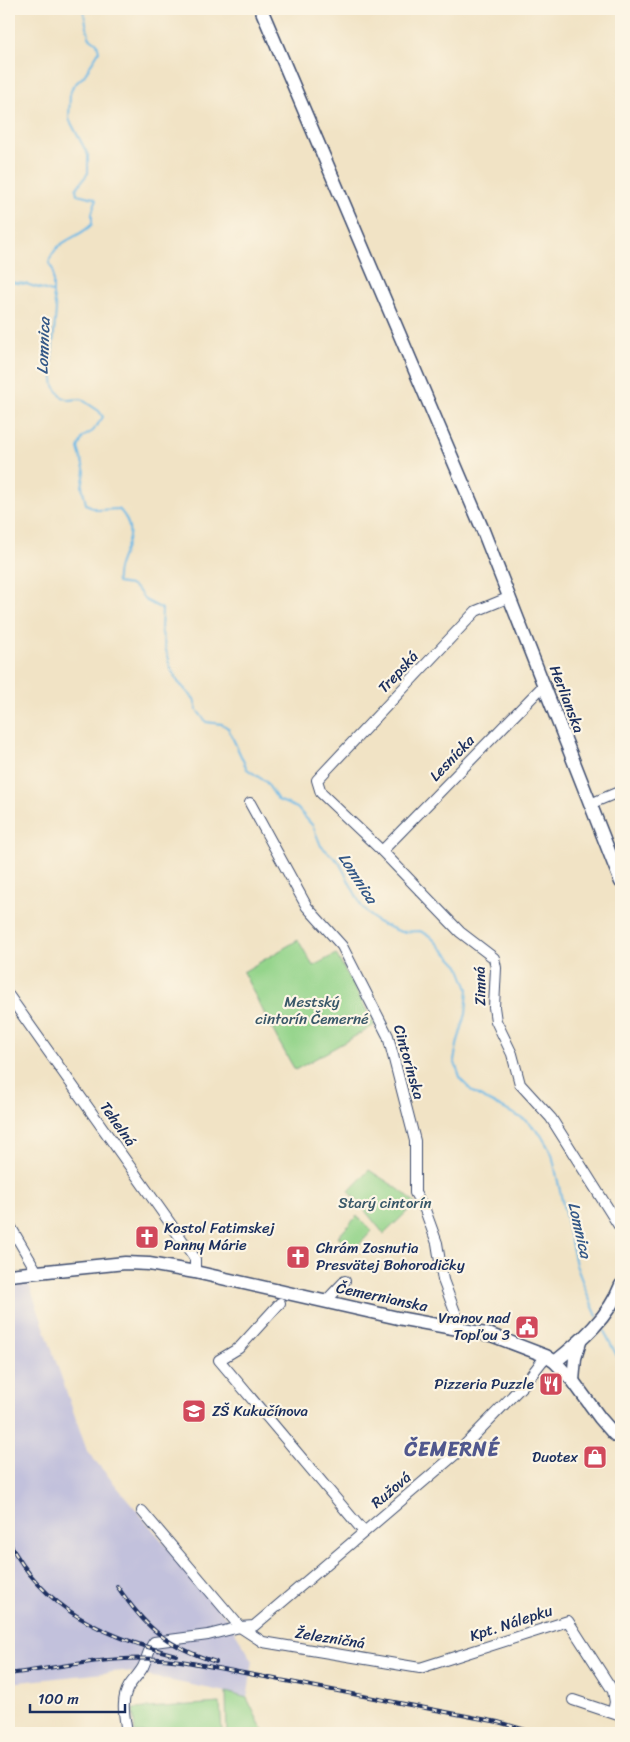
<svg xmlns="http://www.w3.org/2000/svg" width="630" height="1742" viewBox="0 0 630 1742" font-family="Sriracha,sans-serif">
<style>
.industrial{fill:#c2c1dc}
.green{fill:#94d48b;stroke:#588274}
.lines{fill:none;stroke-linecap:round;stroke-linejoin:round}
.stream{stroke:#6db9e6;stroke-width:2}
.minor-casing{stroke:#3b4a6d;stroke-width:12}
.major-casing{stroke:#3b4a6d;stroke-width:15}
.minor{stroke:#fff;stroke-width:10}
.major{stroke:#fff;stroke-width:12}
.rail-casing{stroke:#1b2f5e;stroke-width:4}
.rail{stroke:#fcf5e5;stroke-width:2;stroke-dasharray:5.5;stroke-linecap:butt}
.labels{text-anchor:middle;dominant-baseline:central;stroke-width:4.5;stroke-linejoin:round;paint-order:stroke}
.street-label{font-size:15px;fill:#1b2f5e;stroke:#fcf5e5}
.park-label{font-size:15px;fill:#395869;stroke:#fcf5e5}
.poi-label{font-size:15px;fill:#1b2f5e;stroke:#fcf5e5;text-anchor:start}
.water-label{font-size:16px;font-style:italic;fill:#345887;stroke:#fcf5e5}
.district-label{font-size:20px;font-weight:bold;letter-spacing:1px;fill:#51588e;stroke:#fcf5e5}
</style>
<rect width="100%" height="100%" fill="#fcf5e5"/>
<filter id="ink" filterUnits="userSpaceOnUse"><feTurbulence type="fractalNoise" baseFrequency=".02" numOctaves="2"/><feDisplacementMap in="SourceGraphic" scale="10" xChannelSelector="R" yChannelSelector="G"/><feConvolveMatrix kernelMatrix="1 2 1 2 8 2 1 2 1" color-interpolation-filters="sRGB"/></filter>
<filter id="wash" filterUnits="userSpaceOnUse"><feTurbulence type="fractalNoise" baseFrequency=".0096" numOctaves="4" result="noise"/><feDisplacementMap in="SourceGraphic" scale="20" xChannelSelector="R" yChannelSelector="G"/><feGaussianBlur stdDeviation="1.12" result="paint"/><feColorMatrix in="noise" values="0 0 0 0 0 0 0 0 0 0 0 0 0 0 0 0 0 1.4 0 .05"/><feComposite in="paint" operator="in"/></filter>
<g filter="url(#wash)">
<rect width="100%" height="100%" fill="#f1e3c5"/>
<!-- industrial -->
<polygon class="industrial" points="29,1284 87,1451 225,1616 253,1661 247,1698 226,1692 123,1671 9,1683 9,1286"/>
<!-- green -->
<g class="green">
<polygon points="298,940 313,966 336,954 375,1025 295,1070 279,1042 243,972"/>
<path d="M369 1170C385 1181 402 1189 415 1204L384 1234 349 1191Z"/>
<polygon points="357,1216 372,1231 353,1251 338,1237"/>
<polygon points="226,1692 247,1698 264,1733 227,1733"/>
<polygon points="220,1703 222,1733 135,1733 133,1709"/>
</g>
<g class="lines">
<!-- stream -->
<g class="stream">
<path d="M83 9 89 37 97 43 99 51 84 76 73 86 70 94 69 119 88 155V173L76 189 77 194 94 198 96 200 92 213V224C82 236 62 239 54 252 51 255 50 259 49 263L53 270V295L56 310 51 366 54 386 61 396 68 400 81 399 99 411 103 417 93 431 83 437 78 448 85 472 82 486 86 504 98 510 119 509C145 537 114 554 117 583L130 585 138 590 145 600 162 609 161 629 170 667 178 682 194 699 197 710 206 722 222 724 228 728 247 769 266 782 278 800 297 808 313 826 321 846 339 862 362 907 377 922 401 932 420 931 430 936 459 966 468 989 466 1014 458 1041 454 1060 461 1080 474 1093 527 1121 541 1135 552 1154 576 1265 588 1296 597 1316"/>
<polyline points="9,282 26,284 52,292"/>
<polyline points="601,1325 621,1364"/>
</g>
</g>
</g>
<g filter="url(#ink)">
<g class="lines">
<!-- minor casing -->
<g class="minor-casing">
<g id="minor">
<polyline points="510,597 476,611 317,780 321,793 382,851 460,932 494,958 496,968 494,1007 496,1021 512,1054 520,1084 551,1118 621,1229"/>
<polyline points="250,803 307,907 342,946 388,1036 415,1141 415,1193 425,1210 437,1243 443,1280 461,1328"/>
<polyline points="590,804 621,791"/>
<polyline points="382,851 544,685"/>
<polyline points="9,996 192,1254 195,1259 195,1272"/>
<polyline points="9,1224 37,1272"/>
<polyline points="325,1302 345,1281"/>
<polyline points="280,1303 239,1348 219,1360 364,1532"/>
<polyline points="142,1511 240,1627 263,1642 420,1668 568,1621 613,1691 615,1702 613,1712"/>
<polyline points="573,1700 621,1716"/>
<path d="M127 1733C125 1718 120 1701 129 1686 133 1680 139 1674 143 1667 147 1659 148 1650 154 1642L208 1635 240 1627 254 1626 457 1453 526 1382 546 1356"/>
</g>
</g>
<!-- major casing -->
<g class="major-casing">
<g id="major">
<polyline points="261,9 482,528 621,882"/>
<polyline points="9,1275 125,1263 149,1264 195,1272 398,1318 491,1335 546,1356 555,1362 573,1381 600,1418 614,1434 621,1439"/>
<path d="M555 1362C581 1341 609 1317 621 1285"/>
<polyline points="573,1381 575,1358 580,1342"/>
</g>
</g>
<!-- minor -->
<use href="#minor" class="minor"/>
<!-- major -->
<use href="#major" class="major"/>
<!-- rail casing -->
<g class="rail-casing">
<g id="rail">
<path d="M9 1542C44 1610 105 1637 176 1655"/>
<path d="M117 1586C146 1628 166 1646 216 1662"/>
<path d="M9 1674C68 1666 127 1652 187 1662L498 1722 536 1733"/>
</g>
</g>
<!-- rail -->
<use href="#rail" class="rail"/>
</g>
</g>
<!-- icons -->
<defs>
<g id="church-square" transform="scale(1.25)"><rect x="-9" y="-9" width="18" height="18" rx="4" fill="#d1495b" stroke="#fcf5e5"/><path d="M-1.2-6h2.4v3.5h3.3v2.4h-3.3V6h-2.4V-.1h-3.3v-2.4h3.3Z" fill="#fff"/></g>
<g id="civic-square" transform="scale(1.25)"><rect x="-9" y="-9" width="18" height="18" rx="4" fill="#d1495b" stroke="#fcf5e5"/><path d="M-.6-6.5H3V-4.5H.6V-3L4-1V1h2V6H-6V1h2V-1L-.6-3ZM-1.2 2.5V6h2.4V2.5Z" fill="#fff"/></g>
<g id="restaurant-square" transform="scale(1.25)"><rect x="-9" y="-9" width="18" height="18" rx="4" fill="#d1495b" stroke="#fcf5e5"/><path d="M-5-6h1v4h1v-4h1v4h1v-4h1v5L-1.5 .5V6h-2V.5L-5-1ZM5-6V6H3V1.5H1.5Q1.5-4 5-6Z" fill="#fff"/></g>
<g id="school-square" transform="scale(1.25)"><rect x="-9" y="-9" width="18" height="18" rx="4" fill="#d1495b" stroke="#fcf5e5"/><path d="M0-5L7-2L0 1L-7-2ZM-4 1L0 2.5L4 1V4Q0 6-4 4Z" fill="#fff"/></g>
<g id="shop-square" transform="scale(1.25)"><rect x="-9" y="-9" width="18" height="18" rx="4" fill="#d1495b" stroke="#fcf5e5"/><path d="M-5-2.5h2.3a2.7 3.5 0 0 1 5.4 0H5L5.5 6h-11ZM-1.5-2.5h3a1.5 2.3 0 0 0-3 0Z" fill="#fff"/></g>
</defs>
<g fill-rule="evenodd">
<use href="#church-square" x="147" y="1237"/>
<use href="#church-square" x="298" y="1257"/>
<use href="#civic-square" x="527" y="1327"/>
<use href="#restaurant-square" x="551" y="1384"/>
<use href="#school-square" x="194" y="1411"/>
<use href="#shop-square" x="595" y="1457"/>
</g>
<g class="labels">
<!-- street labels -->
<g class="street-label">
<text transform="translate(398 672) rotate(-47)">Trepská</text>
<text transform="translate(567 699) rotate(69)">Herlianska</text>
<text transform="translate(452 758) rotate(-46)">Lesnícka</text>
<text transform="translate(480 986) rotate(-91)">Zimná</text>
<text transform="translate(409 1062) rotate(74)">Cintorínska</text>
<text transform="translate(118 1124) rotate(55)">Tehelná</text>
<text transform="translate(382 1297) rotate(12)">Čemernianska</text>
<text transform="translate(391 1490) rotate(-40)">Ružová</text>
<text transform="translate(511 1623) rotate(-18)">Kpt. Nálepku</text>
<text transform="translate(330 1638) rotate(9)">Železničná</text>
</g>
<!-- park labels -->
<g class="park-label">
<text x="312" y="1002">Mestský<tspan x="312" dy="17">cintorín Čemerné</tspan></text>
<text x="385" y="1203">Starý cintorín</text>
</g>
<!-- poi labels -->
<g class="poi-label">
<text x="164" y="1228">Kostol Fatimskej<tspan x="164" dy="17">Panny Márie</tspan></text>
<text x="316" y="1248">Chrám Zosnutia<tspan x="316" dy="17">Presvätej Bohorodičky</tspan></text>
<text x="510" y="1318" text-anchor="end">Vranov nad<tspan x="510" dy="17">Topľou 3</tspan></text>
<text x="534" y="1384" text-anchor="end">Pizzeria Puzzle</text>
<text x="212" y="1411">ZŠ Kukučínova</text>
<text x="578" y="1457" text-anchor="end">Duotex</text>
</g>
<!-- water labels -->
<g class="water-label">
<text transform="translate(43 346) rotate(-88)">Lomnica</text>
<text transform="translate(358 878) rotate(57)">Lomnica</text>
<text transform="translate(580 1230) rotate(77)">Lomnica</text>
</g>
<!-- district labels -->
<g class="district-label">
<text x="452" y="1449">ČEMERNÉ</text>
</g>
</g>
<!-- margin -->
<rect width="630" height="1742" fill="none" stroke="#fcf5e5" stroke-width="30"/>
<!-- scale -->
<path d="M30 1704v8h95v-8" fill="none" stroke="#1b2f5e" stroke-width="2.5"/>
<text x="38" y="1704" font-size="15" fill="#1b2f5e" stroke="#fcf5e5" stroke-width="4" paint-order="stroke">100 m</text>
</svg>
